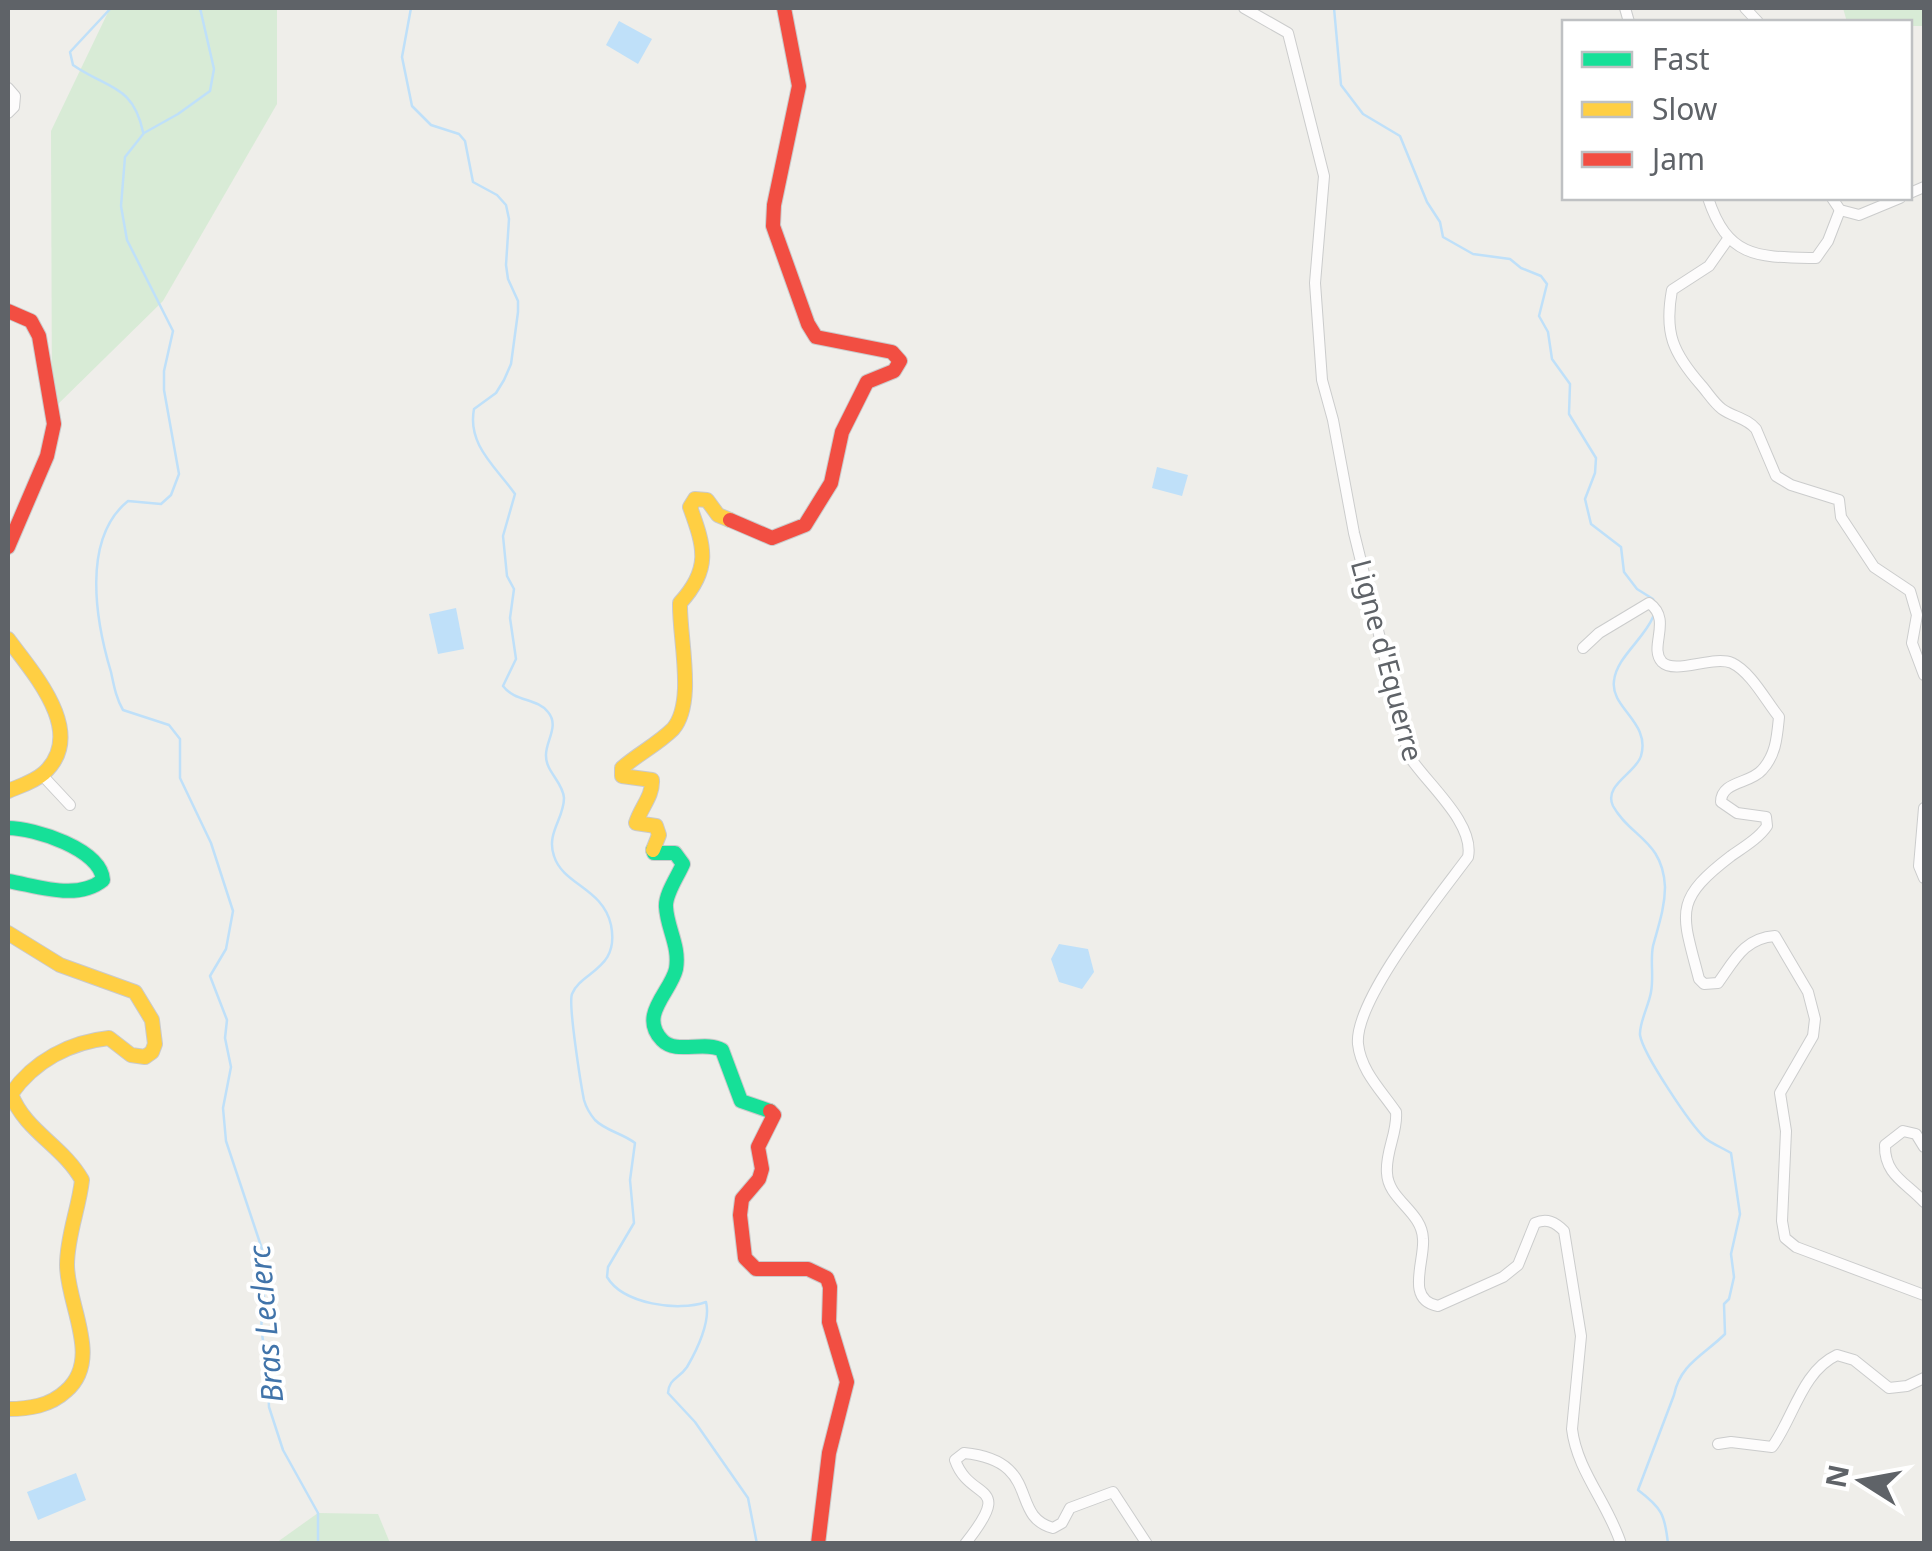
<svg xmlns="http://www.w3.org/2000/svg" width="1932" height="1551" viewBox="0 0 1932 1551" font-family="'Noto Sans',sans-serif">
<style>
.green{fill:#d8ebd6}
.water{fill:#bfe0f9}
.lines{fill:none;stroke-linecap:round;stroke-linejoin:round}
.stream{stroke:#bfe0f9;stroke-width:2.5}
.street-casing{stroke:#cbcccc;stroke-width:12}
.fast-casing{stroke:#cacacb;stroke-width:16}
.slow-casing{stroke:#cacacb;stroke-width:16}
.jam-casing{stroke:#cacacb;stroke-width:16}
.street{stroke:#fdfcfc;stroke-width:10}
.fast{stroke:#16e098;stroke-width:14}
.slow{stroke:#ffcf43;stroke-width:14}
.jam{stroke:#f24e42;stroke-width:14}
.labels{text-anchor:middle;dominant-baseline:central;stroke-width:8;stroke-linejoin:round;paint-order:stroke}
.street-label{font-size:28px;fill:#5f6368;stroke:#fff}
.water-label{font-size:30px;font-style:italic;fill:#4174aa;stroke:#fff}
</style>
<rect width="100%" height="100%" fill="#efeeea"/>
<!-- green -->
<g class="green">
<polygon points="110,8 277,8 277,104 163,301 52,410 51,131"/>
<polygon points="1843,8 1924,8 1924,26 1910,26 1910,22 1847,22"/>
<polygon points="318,1513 378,1514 390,1543 276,1543"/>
</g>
<!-- water -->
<g class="water">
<polygon points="619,21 652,39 638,64 606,45"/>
<polygon points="1157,467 1188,475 1182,496 1152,488"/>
<polygon points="456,608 464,649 438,654 429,614"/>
<polygon points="1059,944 1088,949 1094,972 1082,989 1059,982 1051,959"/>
<polygon points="76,1473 86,1500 38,1520 27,1492"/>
</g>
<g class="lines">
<!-- stream -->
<g class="stream">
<path d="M111 8 70 52 73 65C107 89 133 84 143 132"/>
<path d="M200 8 214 69 210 91 178 114 144 133 125 157 121 206 127 240 173 331 164 371V390L179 474 171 495 161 504 128 501C81 539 96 622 111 672 114 686 116 698 123 710L169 725 180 739V778L211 843 233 911 226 949 210 976 227 1020 225 1038 231 1067 223 1108 226 1141 262 1249 264 1298 261 1328 267 1365 269 1407 283 1450 318 1513V1544"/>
<path d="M411 8 402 57 412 106 431 125 459 134 465 141 473 182 497 195 506 205 509 219 506 265 508 279 518 301V312L511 364 504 380 496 393 474 409C467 445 496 467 515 494L503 536 507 576 514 589 510 618 516 659 503 686C515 702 537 698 548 712 560 726 545 742 546 756 546 772 563 782 564 798 564 819 546 833 554 856 563 885 603 888 611 925 620 970 581 971 572 994 568 1004 581 1085 584 1100 586 1107 590 1114 595 1120 606 1131 622 1133 635 1143L630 1180 634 1223 608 1267 607 1277C623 1304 678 1312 706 1302 711 1321 697 1350 687 1367 679 1379 669 1378 668 1393L695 1422 748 1498 757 1544"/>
<polyline points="1334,8 1341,85 1363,114 1400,136 1427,202 1440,222 1443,237 1473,254 1510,259 1521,268 1541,276 1547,284 1539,316 1548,332 1552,359 1570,384 1569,414 1596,458 1595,473 1585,499 1591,524 1621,547 1624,572 1637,589 1653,599 1655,604"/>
<path d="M1653 617C1644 639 1616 658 1614 681 1610 708 1651 722 1641 756 1636 773 1603 785 1613 806 1630 837 1663 840 1665 887 1665 908 1658 927 1653 946 1650 961 1654 976 1651 992 1649 1005 1639 1023 1640 1035 1643 1054 1690 1124 1705 1138 1712 1144 1723 1148 1731 1153L1740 1214 1731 1254 1734 1277 1729 1299 1724 1304 1725 1334C1704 1355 1680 1364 1674 1395L1638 1490C1662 1508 1665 1515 1668 1544"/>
</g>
<!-- street casing -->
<g class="street-casing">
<g id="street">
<path d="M1244 8 1288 33 1324 176 1315 283 1322 380 1333 420 1354 533 1409 756C1427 784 1475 823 1468 857 1440 895 1354 1000 1358 1044 1361 1071 1381 1090 1396 1112 1398 1132 1385 1152 1387 1173 1388 1200 1422 1211 1423 1239 1425 1261 1405 1300 1438 1306L1503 1277 1518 1265 1535 1223C1547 1218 1555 1222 1564 1231L1581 1336 1572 1429C1577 1471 1608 1503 1621 1544"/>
<polyline points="1625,8 1629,22"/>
<polyline points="1745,8 1758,22"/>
<polyline points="8,88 15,96 14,107 8,113"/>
<polyline points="1910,193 1924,187"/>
<path d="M1708 198C1728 259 1758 257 1816 258L1828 241 1840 210"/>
<polyline points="1832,198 1840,210 1859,215 1900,198"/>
<path d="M1728 239 1709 266 1672 290C1664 333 1673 353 1701 385 1708 393 1714 403 1722 409 1733 417 1747 418 1756 429L1776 476 1791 485 1839 500 1841 517 1874 567 1910 591 1917 615 1912 643 1924 675"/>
<path d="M1583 648 1599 633 1649 603C1673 620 1648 647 1662 662 1675 675 1713 655 1732 663 1751 672 1766 701 1779 717 1777 737 1776 755 1762 770 1750 784 1721 781 1721 802L1737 813 1766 817 1767 826C1759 838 1744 847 1731 856 1672 901 1682 913 1699 979L1704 984 1718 983C1734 961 1744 938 1775 936L1808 992 1815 1019 1813 1036 1780 1093 1786 1131 1782 1221 1785 1238 1796 1247 1924 1295"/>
<polyline points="42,775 70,805"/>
<polyline points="1924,808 1919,866 1924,878"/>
<path d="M1924 1147 1916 1134 1903 1131 1885 1145C1884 1175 1907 1183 1924 1202"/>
<path d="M1718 1444 1731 1442 1772 1447C1793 1419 1802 1371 1837 1355L1854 1360 1889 1388 1907 1386 1924 1378"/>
<path d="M965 1544C1016 1480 970 1503 955 1460L964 1453C1043 1461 1008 1516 1053 1528L1062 1523 1070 1508 1113 1492 1147 1544"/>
</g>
</g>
<!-- fast casing -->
<g class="fast-casing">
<g id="fast">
<path d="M8 828C34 828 101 849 103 880 77 901 38 886 8 881"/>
<path d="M653 850 654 853H675L683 864C678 876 665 894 666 907 667 928 680 946 676 969 671 992 638 1015 662 1040 676 1055 705 1040 722 1050L741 1101 770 1111"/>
</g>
</g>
<!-- slow casing -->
<g class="slow-casing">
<g id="slow">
<path d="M8 639C33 673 88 733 44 773 34 782 20 786 8 791"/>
<path d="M653 850 659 835 656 826 636 823C641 807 653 796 652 780L622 776V768C638 754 658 744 673 729 696 702 679 637 680 603 711 569 705 548 690 507L695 499 707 500 718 515 730 520"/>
<path d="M8 933 60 965 135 992 152 1020 155 1044 152 1052 145 1057 131 1055 109 1038C70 1042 34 1061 11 1094 25 1131 63 1146 82 1180 79 1208 67 1236 67 1265 67 1305 103 1359 66 1391 50 1406 29 1409 8 1409"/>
</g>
</g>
<!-- jam casing -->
<g class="jam-casing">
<g id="jam">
<polyline points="8,311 31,321 39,336 54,424 47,456 8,547"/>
<polyline points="730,520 772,538 805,525 831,483 842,432 867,382 894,371 900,361 892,352 816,337 808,324 773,226 774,205 799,86 784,8"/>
<polyline points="770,1111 774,1115 758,1147 762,1169 759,1179 742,1199 740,1215 745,1258 756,1269 808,1269 827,1278 830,1287 829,1322 847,1382 829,1453 818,1544"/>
</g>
</g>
<!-- street -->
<use href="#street" class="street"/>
<!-- fast -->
<use href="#fast" class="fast"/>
<!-- slow -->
<use href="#slow" class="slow"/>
<!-- jam -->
<use href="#jam" class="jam"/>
</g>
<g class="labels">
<!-- street labels -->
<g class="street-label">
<text transform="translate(1388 660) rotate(75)">Ligne d'Equerre</text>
</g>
<!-- water labels -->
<g class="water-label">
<text transform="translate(265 1324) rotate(-95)">Bras Leclerc</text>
</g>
</g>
<!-- border -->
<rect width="1932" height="1551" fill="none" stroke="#5f6368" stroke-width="20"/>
<!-- legend -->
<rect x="1562" y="20" width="350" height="180" fill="#ffffff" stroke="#bfc1c3" stroke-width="2.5"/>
<rect x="1582" y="52" width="50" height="15" fill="#16e098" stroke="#bfc1c3" stroke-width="2.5"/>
<text x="1652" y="70" font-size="30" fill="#5f6368">Fast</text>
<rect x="1582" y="102" width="50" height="15" fill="#ffcf43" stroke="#bfc1c3" stroke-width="2.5"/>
<text x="1652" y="120" font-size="30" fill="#5f6368">Slow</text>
<rect x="1582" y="152" width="50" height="15" fill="#f24e42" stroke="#bfc1c3" stroke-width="2.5"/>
<text x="1652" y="170" font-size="30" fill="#5f6368">Jam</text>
<!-- north arrow -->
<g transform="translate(1862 1481) rotate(281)" stroke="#ffffff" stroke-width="8" paint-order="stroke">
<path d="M0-8L18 38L0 25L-18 38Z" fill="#5f6368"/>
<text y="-15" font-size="28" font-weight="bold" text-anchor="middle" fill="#5f6368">N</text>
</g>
</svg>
